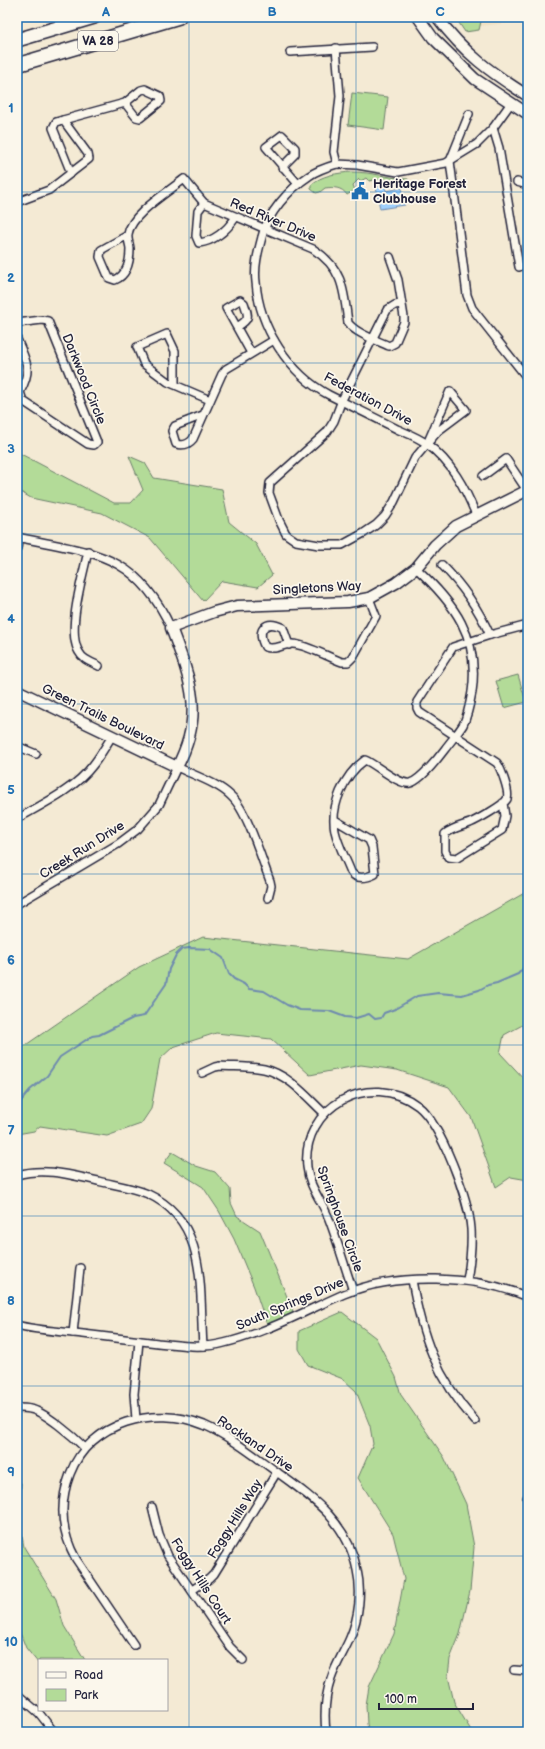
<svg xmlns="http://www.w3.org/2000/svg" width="545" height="1749" viewBox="0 0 545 1749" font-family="'Balsamiq Sans',sans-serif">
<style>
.built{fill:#f0e1c3}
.green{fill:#b3db98;stroke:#6a7e6a}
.water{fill:#a0d0fc;stroke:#6e8aaf}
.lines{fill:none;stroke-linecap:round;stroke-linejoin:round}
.stream{stroke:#6e8aaf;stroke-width:2}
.street-casing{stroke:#22223b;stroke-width:10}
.secondary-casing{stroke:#22223b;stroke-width:13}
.highway-casing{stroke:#22223b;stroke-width:16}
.street{stroke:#fbf7ec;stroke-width:7}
.secondary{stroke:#fbf7ec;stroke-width:10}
.highway{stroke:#fbf7ec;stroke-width:13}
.grid{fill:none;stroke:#1f6fb2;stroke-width:1;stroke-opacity:0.55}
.labels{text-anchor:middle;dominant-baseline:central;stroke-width:3.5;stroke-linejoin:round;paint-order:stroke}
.shield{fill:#fbf7ec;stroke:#636270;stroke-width:1}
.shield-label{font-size:12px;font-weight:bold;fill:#22223b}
.poi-label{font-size:13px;font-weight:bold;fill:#22223b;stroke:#fbf7ec;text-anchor:start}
.street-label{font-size:13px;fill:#22223b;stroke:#fbf7ec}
.neatline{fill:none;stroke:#1f6fb2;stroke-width:1.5}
.grid-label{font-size:13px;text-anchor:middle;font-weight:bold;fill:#1f6fb2}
</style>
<rect width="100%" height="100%" fill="#f4ead4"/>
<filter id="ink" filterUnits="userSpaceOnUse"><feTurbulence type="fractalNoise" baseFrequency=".025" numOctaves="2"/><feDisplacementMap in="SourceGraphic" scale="8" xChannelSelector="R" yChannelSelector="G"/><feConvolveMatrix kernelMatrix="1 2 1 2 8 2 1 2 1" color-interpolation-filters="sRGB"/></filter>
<g filter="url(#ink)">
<!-- built -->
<polygon class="built" points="482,17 528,17 528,21 480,26"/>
<!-- green -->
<g class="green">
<polygon points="455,17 482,17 479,30 465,32"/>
<polygon points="352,93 388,97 384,130 348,125"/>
<path d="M352 172C371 172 389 178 408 179L409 183C397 182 379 178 369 181L366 178 361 181 359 179 353 185 355 190 347 195C342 187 333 187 325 188L320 192 316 193 311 189V185C321 175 338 173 352 172Z"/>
<polygon points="17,452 114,503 131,503 143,490 129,456 145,463 154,478 222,489 229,522 256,544 272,575 258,587 222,581 203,601 150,538 102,513 31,498 17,490"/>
<polygon points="518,675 526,702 504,708 496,681"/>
<polygon points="528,891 528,1022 504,1035 500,1053 528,1083 528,1180 511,1177 496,1187 471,1117 449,1087 397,1070 361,1065 310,1075 271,1039 216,1033 173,1047 160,1059 151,1109 141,1124 107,1136 40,1126 34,1131 17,1134 17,1051 139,967 203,937 408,959"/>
<polygon points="172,1152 196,1166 215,1172 230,1189 231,1203 237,1216 260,1231 295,1316 268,1328 254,1287 234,1239 219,1211 203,1187 164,1163"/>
<polygon points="342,1312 376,1338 396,1377 401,1395 444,1457 466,1504 474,1547 470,1591 460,1634 450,1659 448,1676 454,1702 472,1732 369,1732 367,1724 366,1705 369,1687 394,1634 404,1579 393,1534 358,1478 373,1444 370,1426 356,1391 343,1379 308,1365 299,1349 299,1331"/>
<polygon points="17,1480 21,1483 19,1519 24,1547 56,1599 64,1626 85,1660 39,1660 39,1664 26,1648 17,1625"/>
</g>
<!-- water -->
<polygon class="water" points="385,185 386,191 402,188 405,205 380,209 376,187"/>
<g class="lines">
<!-- stream -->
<polyline class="stream" points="17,1106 30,1090 47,1076 60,1057 92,1036 99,1035 133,1018 144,1016 166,984 169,969 176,955 182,949 189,948 210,949 223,958 229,974 234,979 244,984 249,989 264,991 287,1005 300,1010 329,1011 345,1017 356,1018 369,1014 375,1019 381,1018 384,1013 395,1009 417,996 438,993 462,995 479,990 488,985 497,983 518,974 528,963"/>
<!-- street casing -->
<g class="street-casing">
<g id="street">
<path d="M336 48 340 96 334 152 337 164C327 167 317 170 309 176 289 189 267 214 262 237 258 252 254 267 256 282 259 327 289 374 329 395 351 406 374 417 397 429 406 433 418 437 427 444 451 462 465 487 476 515"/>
<polyline points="290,52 372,47"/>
<polyline points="469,114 450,161 467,295 472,308 479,317 528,379"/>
<polyline points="63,120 56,122 53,128 71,173"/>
<polyline points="493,128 499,148 519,267"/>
<polyline points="337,164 357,165 398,172 446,163 477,144 493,128 511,103"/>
<polyline points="282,167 295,154 295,148 282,135 266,147 298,184"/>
<polyline points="517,182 528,185"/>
<polyline points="17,202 49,190 89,159 88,154 63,120 125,103 141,90 145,89 160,96 161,101 140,118 136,117 125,103"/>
<path d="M204 203 198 211 196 236 199 243C215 241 227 230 236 217"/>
<path d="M128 235 101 250 100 257 109 278 115 280C127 275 130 262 130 249 130 245 127 239 128 234 131 214 168 192 184 179L204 203 313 249C343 268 344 290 348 323 357 334 376 340 389 346L395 343 404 322V317L398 280 390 257"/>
<polyline points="401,304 395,305 387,310 342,400 334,421 327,432 270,483 269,493 279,520 286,534 296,541 319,545 342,545 364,533 376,525 385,516 394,502 415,458 438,431 466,410 450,391 427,444"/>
<path d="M17 323 42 320 48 321 97 442 94 445 88 444 23 401 20 392C33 368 26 362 17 339"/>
<path d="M237 327C250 319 249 317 244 303L240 300 226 308 251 353"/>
<polyline points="175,385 175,351 167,334 137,347 144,364 168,382 210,400"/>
<path d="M203 415 175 426 172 431 176 444C183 446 189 444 193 439L222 374 226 369 274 340"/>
<polyline points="483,476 506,459 528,492"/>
<path d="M17 537C90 553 136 551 171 628"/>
<polyline points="17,548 19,537"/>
<path d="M88 551C83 576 66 631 79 652 83 660 91 662 99 666"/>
<path d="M442 565C463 586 478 608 490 635"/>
<path d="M289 645 283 628C265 619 256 630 265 647 278 651 283 643 293 644 307 645 328 657 342 662H348L353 657 376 616 369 598"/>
<polyline points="17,746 36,754"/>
<path d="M503 803 505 816 502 830 457 858 448 857 445 851V834C452 828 462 826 470 823 477 820 504 805 507 799 510 792 501 769 497 763L419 712 417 708V702L453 647 490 635 528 625"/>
<path d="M17 819C43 804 75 789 93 765 100 756 106 746 112 736"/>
<path d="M335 820 369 840 372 847 375 874C367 878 356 880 351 872 346 859 338 845 335 831 330 806 344 775 365 760 377 765 398 785 410 783 420 781 439 757 445 749 451 741 458 733 463 725 468 715 470 703 472 692 480 637 454 603 416 568"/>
<path d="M17 904 118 844 138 829 159 805 177 767C193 775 218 783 231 796 247 810 262 860 270 881L271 886 268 898"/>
<path d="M202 1073 215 1067 220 1066C235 1067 250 1066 264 1069 288 1074 307 1097 324 1113"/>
<path d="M17 1175C44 1167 71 1175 98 1181 114 1185 132 1187 148 1194 209 1222 199 1290 203 1346"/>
<path d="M412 1280C422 1337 436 1377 475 1421"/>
<path d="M353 1291C345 1267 338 1243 329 1219 322 1201 309 1187 307 1167 301 1107 370 1069 418 1106 441 1124 469 1200 471 1229 472 1246 470 1263 467 1280"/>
<path d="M17 1325C38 1331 61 1331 83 1334 108 1337 133 1340 158 1343 180 1345 202 1349 224 1343 266 1333 305 1311 344 1294 397 1272 476 1275 528 1297"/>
<polyline points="73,1333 80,1268"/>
<path d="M17 1408C21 1408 26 1408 30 1409 44 1411 74 1437 85 1448"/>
<polyline points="136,1419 134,1394 139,1341"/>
<polyline points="527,1498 528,1498"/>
<polyline points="152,1507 159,1535 168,1556 230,1647 243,1660"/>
<polyline points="192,1590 209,1579 214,1574 277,1472"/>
<path d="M134 1645 76 1559C61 1532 59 1503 70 1474 90 1421 155 1405 204 1425 229 1436 252 1454 274 1470 311 1497 347 1520 357 1570 362 1592 359 1617 350 1638 344 1652 336 1664 331 1679 325 1696 324 1714 326 1732"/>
<polyline points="514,1670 528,1671"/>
<polyline points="17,1694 39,1713 54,1732"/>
</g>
</g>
<!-- secondary casing -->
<g class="secondary-casing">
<g id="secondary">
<polyline points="418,17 433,38 475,79 528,114"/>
<path d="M437 17C465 54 490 72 528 96"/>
<path d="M17 690 177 767C205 714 191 681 171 628L214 612 237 606 348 602 369 598 396 583 416 568 435 545 456 526 528 490"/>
</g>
</g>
<!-- highway casing -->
<g class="highway-casing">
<g id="highway">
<polyline points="17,40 94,17"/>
<polyline points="17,65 179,17"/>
</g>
</g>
<!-- street -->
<use href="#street" class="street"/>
<!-- secondary -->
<use href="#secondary" class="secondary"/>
<!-- highway -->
<use href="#highway" class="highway"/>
</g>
</g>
<!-- grid -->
<path class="grid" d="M189 17V1732M356 17V1732M17 192H528M17 363H528M17 534H528M17 704H528M17 874H528M17 1045H528M17 1216H528M17 1386H528M17 1556H528"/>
<!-- icons -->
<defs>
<g id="civic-bare" transform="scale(1.38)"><path d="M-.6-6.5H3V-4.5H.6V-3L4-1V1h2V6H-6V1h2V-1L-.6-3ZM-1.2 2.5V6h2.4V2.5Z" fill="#1f6fb2" stroke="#fbf7ec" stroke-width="2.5" paint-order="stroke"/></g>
</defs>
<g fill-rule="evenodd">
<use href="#civic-bare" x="360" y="191"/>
</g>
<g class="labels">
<!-- shield labels -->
<rect class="shield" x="78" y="31" width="40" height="20" rx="3"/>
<g class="shield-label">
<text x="98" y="41">VA 28</text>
</g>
<!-- poi labels -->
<g class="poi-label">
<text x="373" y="184">Heritage Forest<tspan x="373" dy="15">Clubhouse</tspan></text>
</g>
<!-- street labels -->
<g class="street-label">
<text transform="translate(273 220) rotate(23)">Red River Drive</text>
<text transform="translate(84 379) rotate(68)">Darkwood Circle</text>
<text transform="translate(368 399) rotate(28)">Federation Drive</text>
<text transform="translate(317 588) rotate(-3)">Singletons Way</text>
<text transform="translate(103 717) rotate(26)">Green Trails Boulevard</text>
<text transform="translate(82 850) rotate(-32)">Creek Run Drive</text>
<text transform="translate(340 1219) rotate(70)">Springhouse Circle</text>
<text transform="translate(290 1304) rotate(-23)">South Springs Drive</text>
<text transform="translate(255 1444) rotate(34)">Rockland Drive</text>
<text transform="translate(235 1519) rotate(-58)">Foggy Hills Way</text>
<text transform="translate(201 1581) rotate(57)">Foggy Hills Court</text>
</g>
</g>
<!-- margin -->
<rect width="545" height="1749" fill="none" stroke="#fbf7ec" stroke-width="44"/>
<!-- legend -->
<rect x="38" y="1659" width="130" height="52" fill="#fbf7ec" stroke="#a4a2a5"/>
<rect x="46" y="1672" width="20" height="6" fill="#fbf7ec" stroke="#a4a2a5"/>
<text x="74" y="1679" font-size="12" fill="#22223b">Road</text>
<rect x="46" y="1689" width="20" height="12" fill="#b3db98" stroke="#a4a2a5"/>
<text x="74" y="1699" font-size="12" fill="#22223b">Park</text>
<!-- scale -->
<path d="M379 1703v6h94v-6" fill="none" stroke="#22223b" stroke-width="2"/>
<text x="385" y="1703" font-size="12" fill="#22223b" stroke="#fbf7ec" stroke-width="3" paint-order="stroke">100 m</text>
<rect x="22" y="22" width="501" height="1705" class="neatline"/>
<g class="grid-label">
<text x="106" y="16">A</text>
<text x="272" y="16">B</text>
<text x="440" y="16">C</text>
<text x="11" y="112">1</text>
<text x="11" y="282">2</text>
<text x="11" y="453">3</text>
<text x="11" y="623">4</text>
<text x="11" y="794">5</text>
<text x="11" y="964">6</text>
<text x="11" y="1135">7</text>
<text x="11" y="1305">8</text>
<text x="11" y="1476">9</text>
<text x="11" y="1646">10</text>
</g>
</svg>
